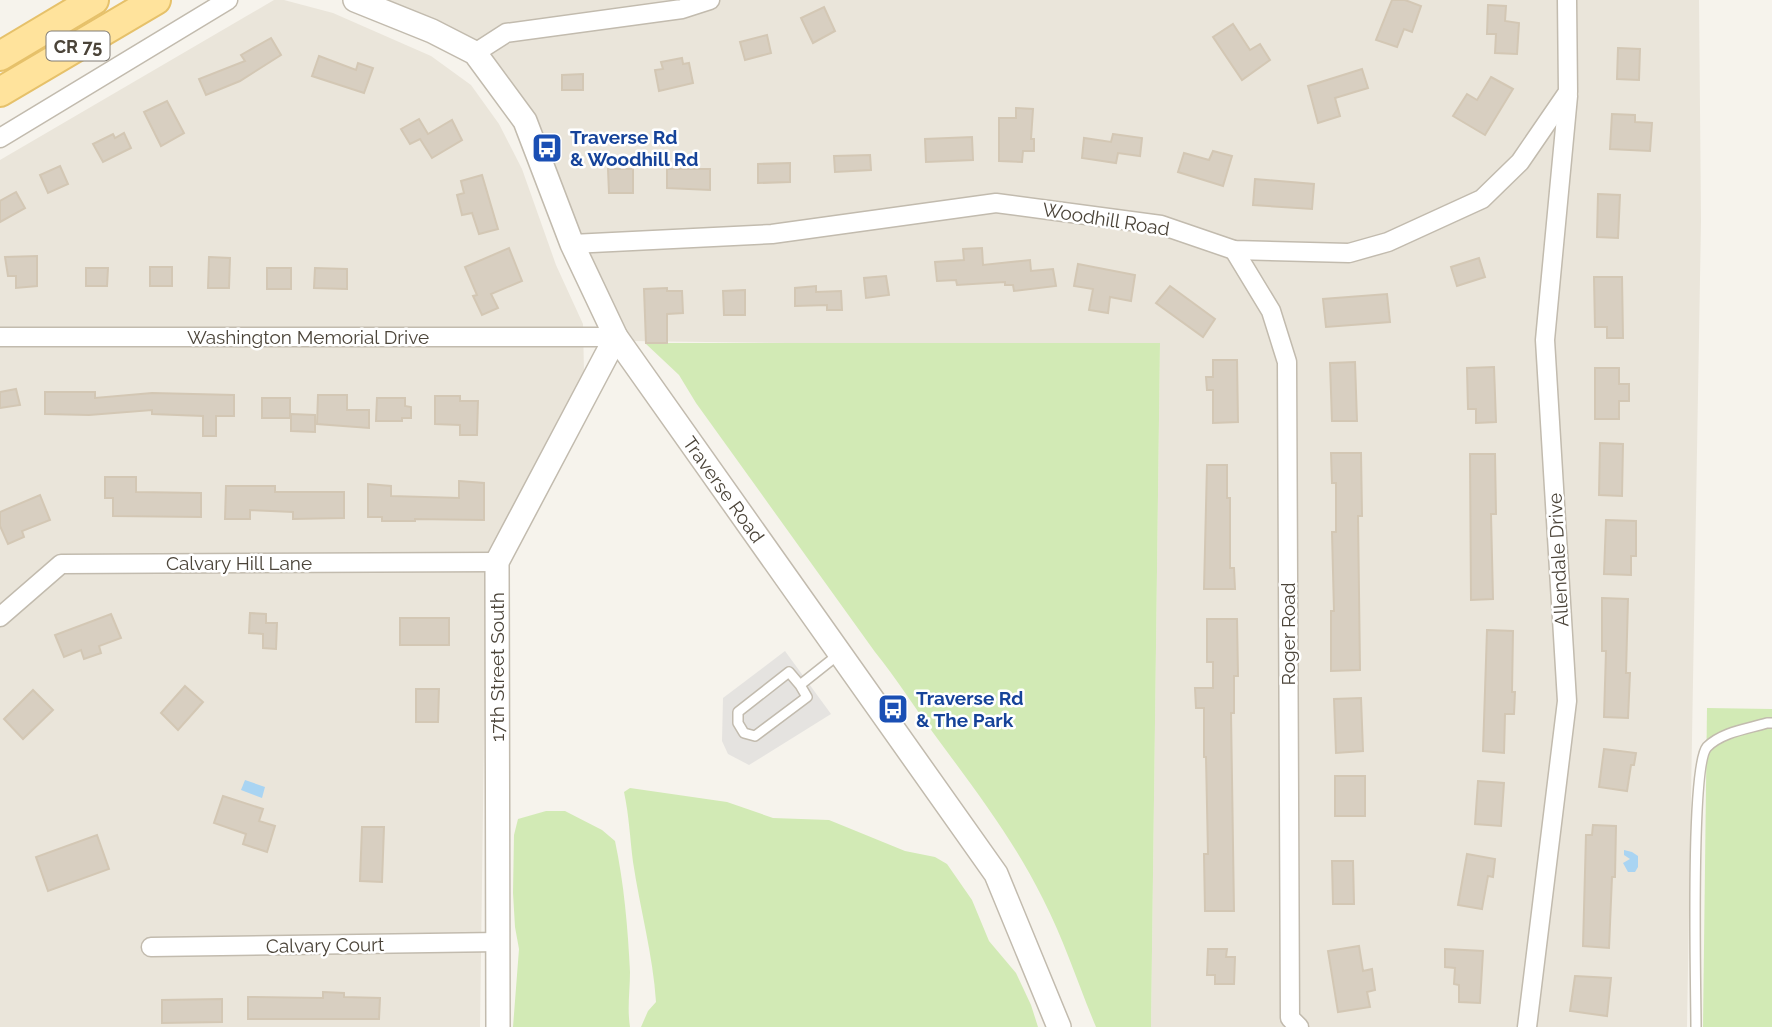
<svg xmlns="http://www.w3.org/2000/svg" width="1772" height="1027" viewBox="0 0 1772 1027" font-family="Raleway,sans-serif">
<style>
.residential{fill:#eae5da}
.green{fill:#d2eab5}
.parking{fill:#e5e3e0}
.water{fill:#a9d4f2}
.building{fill:#d8cfc1;stroke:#d3c7b4;stroke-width:2}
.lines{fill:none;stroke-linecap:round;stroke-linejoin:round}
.service-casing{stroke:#c2bbae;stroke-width:12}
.minor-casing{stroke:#c2bbae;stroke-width:21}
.tertiary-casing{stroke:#c2bbae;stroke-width:26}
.primary-casing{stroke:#e6c16a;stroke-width:32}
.service{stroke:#fff;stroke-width:9}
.minor{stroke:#fff;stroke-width:18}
.tertiary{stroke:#fff;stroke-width:23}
.primary{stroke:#ffe39c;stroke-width:28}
.labels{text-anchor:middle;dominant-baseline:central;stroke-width:5;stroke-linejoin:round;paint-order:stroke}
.shield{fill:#fff;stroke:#817c74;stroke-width:2}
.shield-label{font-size:18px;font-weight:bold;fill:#4b4439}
.transit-label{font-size:19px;font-weight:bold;fill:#164399;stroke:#fff;text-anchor:start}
.street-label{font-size:19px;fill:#4b4439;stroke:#fff}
</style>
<rect width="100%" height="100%" fill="#f6f3ec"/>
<!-- residential -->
<g class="residential">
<polygon points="274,0 284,0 333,13 431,56 471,85 499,124 522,169 556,265 583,324 584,373 492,550 486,591 480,1027 0,1027 0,160"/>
<polygon points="382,0 1699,0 1701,221 1687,1027 1151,1027 1160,344 788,343 632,341 599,278 532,114 497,63 461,35"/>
</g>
<!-- green -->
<g class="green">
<path d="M645 343H1160L1151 1027H1096C1078 984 1064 940 1043 899 1014 840 973 787 934 734 914 707 897 679 875 652L696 403 679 375Z"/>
<polygon points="1707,708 1772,709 1772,1027 1703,1027"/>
<path d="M630 788 727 802 773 818 829 820 905 851 935 857 947 864 972 900 989 941 1016 973 1031 1005 1038 1027H641L648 1011 656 1002C653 955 640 909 633 862 630 838 629 815 624 792Z"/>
<path d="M546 811H565L602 830 615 841C624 883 628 929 630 972 630 991 627 1008 630 1027H513L519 949 515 927 513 893 514 835 518 819Z"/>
</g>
<!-- parking -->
<polygon class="parking" points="785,651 831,714 749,765 728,754 722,741 723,698"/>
<!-- water -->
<g class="water">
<polygon points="245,780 265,787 262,798 241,790"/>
<polygon points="1624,850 1632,852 1638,856 1638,867 1635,872 1628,872 1623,863 1630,859 1624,855"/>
</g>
<!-- building -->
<g class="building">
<polygon points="1392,0 1405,0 1421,6 1412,32 1404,29 1397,47 1376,40"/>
<polygon points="1488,5 1506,6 1505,21 1519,23 1517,54 1495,53 1496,34 1487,34"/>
<polygon points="824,7 835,31 813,43 801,18"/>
<polygon points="1233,24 1250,50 1260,44 1270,60 1242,80 1213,37"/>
<polygon points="767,35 771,53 745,60 740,42"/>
<polygon points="271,38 281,55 240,81 206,95 199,79 245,61 241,55"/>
<polygon points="1618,48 1640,49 1639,80 1617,79"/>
<polygon points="319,56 356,70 358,63 373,68 364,93 312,76"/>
<polygon points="682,58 683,64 689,63 693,83 659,91 655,70 663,69 661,62"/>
<polygon points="1362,69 1368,88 1335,98 1340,116 1318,123 1308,86"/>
<polygon points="583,74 583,90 562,90 562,75"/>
<polygon points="1491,77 1513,89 1485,135 1453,116 1467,94 1477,100"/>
<polygon points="167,101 184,133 161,146 144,112"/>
<polygon points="1016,108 1033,109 1031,139 1034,139 1034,151 1023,151 1022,162 999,161 999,118 1016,118"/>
<polygon points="1612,114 1635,115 1635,122 1652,123 1650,151 1610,149"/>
<polygon points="419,119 428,134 452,120 462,140 432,158 420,139 410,144 401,129"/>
<polygon points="124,133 131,148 103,162 93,144 113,134 115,138"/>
<polygon points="1113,134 1142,138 1140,156 1118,153 1116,163 1082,158 1084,138 1111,142"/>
<polygon points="972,137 973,160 926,162 925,139"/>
<polygon points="1213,151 1232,156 1223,186 1178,172 1184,153 1209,160"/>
<polygon points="870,155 871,170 835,172 834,156"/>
<polygon points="790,163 790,182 758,183 758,164"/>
<polygon points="60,166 68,184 48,193 40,175"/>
<polygon points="608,169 633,169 633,193 609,193"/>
<polygon points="667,169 710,169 710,190 667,188"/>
<polygon points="482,175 498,229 479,234 472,213 462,215 457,195 464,193 461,181"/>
<polygon points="1255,179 1314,184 1312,209 1253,205"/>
<polygon points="16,192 25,208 0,222 0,201"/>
<polygon points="1598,194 1620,195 1618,238 1597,237"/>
<polygon points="509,248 522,281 491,294 498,308 482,315 473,296 477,295 465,267"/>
<polygon points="982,248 983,265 1030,260 1031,271 1053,269 1056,286 1014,291 1013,285 1005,285 1005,282 957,285 956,280 937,281 935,262 964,260 963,249"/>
<polygon points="37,256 37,286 16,288 16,276 8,276 5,257"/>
<polygon points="209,257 230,258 229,288 208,288"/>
<polygon points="1479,258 1485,277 1457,286 1451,267"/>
<polygon points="1078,264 1135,275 1131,301 1110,297 1108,313 1089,310 1093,289 1074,286"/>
<rect x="150" y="267" width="22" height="19"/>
<polygon points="86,268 108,268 107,286 86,286"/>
<rect x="267" y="268" width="24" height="21"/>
<polygon points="315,268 347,269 347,289 314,288"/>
<polygon points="886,276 889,295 866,298 864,278"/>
<polygon points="1594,277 1622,277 1623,338 1607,338 1607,327 1595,327"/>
<polygon points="816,286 816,292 841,291 842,310 827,310 827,305 795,306 795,288"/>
<polygon points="1170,286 1215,319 1203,337 1156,303"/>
<polygon points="667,288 667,291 682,291 683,313 667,314 667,343 646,343 644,289"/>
<polygon points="745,290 745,315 724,315 723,291"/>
<polygon points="1387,294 1390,322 1326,327 1323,299"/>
<polygon points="1213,360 1237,360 1238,422 1213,423 1213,390 1207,390 1206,377 1213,377"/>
<polygon points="1355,362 1357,421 1332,421 1330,363"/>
<polygon points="1494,367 1496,422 1476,423 1476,409 1468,409 1467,368"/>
<polygon points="1595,368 1619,368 1619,384 1629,384 1629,401 1619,401 1619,419 1595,419"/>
<polygon points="16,389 20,405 0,408 0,392"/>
<polygon points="45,392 95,392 95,398 152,393 234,395 234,416 216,416 216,436 203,436 203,416 152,414 152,410 89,415 45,414"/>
<polygon points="318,395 347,395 347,410 369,410 369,428 317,424"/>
<polygon points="435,396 460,396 460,401 478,401 477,435 460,435 460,425 435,424"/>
<rect x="262" y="398" width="28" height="20"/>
<polygon points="377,398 405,398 405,406 411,407 411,418 402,418 402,421 376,421"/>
<polygon points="291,414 315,415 315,432 291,431"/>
<polygon points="1600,443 1623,444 1622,496 1599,495"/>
<polygon points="1331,453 1361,453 1362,516 1358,516 1360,670 1331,671 1331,611 1334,611 1332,532 1336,532 1336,483 1332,483"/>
<polygon points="1470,454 1495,454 1496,514 1491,514 1493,599 1471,600"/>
<polygon points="1207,465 1227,465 1227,498 1230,498 1230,568 1234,568 1235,589 1204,589"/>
<polygon points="105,477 136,477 136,492 201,493 201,517 113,516 113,498 105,498"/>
<polygon points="459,481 484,483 484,520 415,519 415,521 382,521 382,517 368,517 368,484 391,486 391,496 459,498"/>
<polygon points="226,486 275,486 275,492 344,492 344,518 293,519 293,512 250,510 250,519 225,519"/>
<polygon points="40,495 50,520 22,531 24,537 8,544 0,526 0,512"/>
<polygon points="1606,520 1636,521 1636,556 1631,556 1631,575 1604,574"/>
<polygon points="1602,598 1628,599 1626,673 1630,673 1628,718 1604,717 1606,651 1602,651"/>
<polygon points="250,613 266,614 266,623 277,623 276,649 263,648 263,634 249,633"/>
<polygon points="111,614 121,638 99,646 101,653 84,659 81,650 64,657 55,635"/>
<rect x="400" y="618" width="49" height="27"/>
<polygon points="1207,619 1237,619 1238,676 1234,676 1234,713 1231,713 1234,911 1205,911 1204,854 1208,854 1206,757 1204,757 1204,708 1196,708 1195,688 1213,688 1213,662 1207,662"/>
<polygon points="1487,630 1513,631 1512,692 1515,692 1514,714 1505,714 1504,753 1483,751"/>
<polygon points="185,686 203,702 178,730 161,713"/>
<polygon points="416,689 439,689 438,722 416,722"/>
<polygon points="33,690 53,710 23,739 4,719"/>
<polygon points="1361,698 1363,751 1336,753 1334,699"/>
<polygon points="1604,749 1636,753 1634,765 1631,765 1627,791 1599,787"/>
<rect x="1335" y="776" width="30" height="40"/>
<polygon points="1478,781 1504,783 1501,826 1475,824"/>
<polygon points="223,796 263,809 259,821 275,826 267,852 243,844 246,834 214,823"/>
<polygon points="1593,825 1616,826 1615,877 1612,877 1609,948 1583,946 1586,835 1592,835"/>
<polygon points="362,827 384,827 382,882 360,881"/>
<polygon points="97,835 109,869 48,891 36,857"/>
<polygon points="1467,854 1495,859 1493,877 1488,876 1482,909 1458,905"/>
<polygon points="1332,861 1353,861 1354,904 1333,904"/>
<polygon points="1359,946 1363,971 1372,969 1375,990 1367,992 1370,1007 1338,1012 1328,951"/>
<polygon points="1208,949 1227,949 1226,957 1235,957 1234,984 1215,984 1215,975 1207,975"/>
<polygon points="1445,949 1483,951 1480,1003 1459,1002 1459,985 1454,984 1455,968 1445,967"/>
<polygon points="1575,976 1611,978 1607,1016 1570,1011"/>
<polygon points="323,992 344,993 344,997 380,998 379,1019 248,1019 248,997 323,998"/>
<polygon points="222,999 222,1022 162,1023 162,1000"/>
</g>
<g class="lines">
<!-- service casing -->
<g class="service-casing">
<g id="service">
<polyline points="800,685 789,672 738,712 738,723 744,733 755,736 807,697 800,685 839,654"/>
<path d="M1696 1027C1696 988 1690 766 1707 747 1722 732 1747 729 1767 723H1772"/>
</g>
</g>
<!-- minor casing -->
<g class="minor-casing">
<g id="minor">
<polyline points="475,53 506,33 682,9 710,0"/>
<polyline points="0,138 228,0"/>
<polyline points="572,244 772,234 996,203 1161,225 1234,250 1349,253 1388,242 1482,199 1520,162 1568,92 1567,0"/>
<polyline points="1234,250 1271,311 1287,362 1290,1018 1299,1027"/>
<polyline points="0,337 616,337"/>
<polyline points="0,617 61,564 497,562"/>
<polyline points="151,947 499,942"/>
<polyline points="1527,1027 1567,701 1545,340 1568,96"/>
</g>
</g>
<!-- tertiary casing -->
<g class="tertiary-casing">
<g id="tertiary">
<path id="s1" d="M355 0 432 31 475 53 525 121 572 244 616 337 996 874 1059 1027"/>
<polyline points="498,1027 497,562 616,337"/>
</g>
</g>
<!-- primary casing -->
<g class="primary-casing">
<g id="primary">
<polyline points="0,56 94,0"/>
<polyline points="0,92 156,0"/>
</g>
</g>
<!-- service -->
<use href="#service" class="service"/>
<!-- minor -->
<use href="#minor" class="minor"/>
<!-- tertiary -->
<use href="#tertiary" class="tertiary"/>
<!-- primary -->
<use href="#primary" class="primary"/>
</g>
<!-- icons -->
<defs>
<g id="bus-square" transform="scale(1.575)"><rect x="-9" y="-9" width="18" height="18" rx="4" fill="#1a4fb4" stroke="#fff"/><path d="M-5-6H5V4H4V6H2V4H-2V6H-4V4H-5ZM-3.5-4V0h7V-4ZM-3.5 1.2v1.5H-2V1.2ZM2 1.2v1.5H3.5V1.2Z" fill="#fff"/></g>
</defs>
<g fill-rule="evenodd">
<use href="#bus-square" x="547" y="148"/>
<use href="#bus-square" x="893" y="709"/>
</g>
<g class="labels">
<!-- shield labels -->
<rect class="shield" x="46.5" y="31.5" width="63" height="29" rx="5"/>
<g class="shield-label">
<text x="78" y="46">CR 75</text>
</g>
<!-- transit labels -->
<g class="transit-label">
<text x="570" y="137">Traverse Rd<tspan x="570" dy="22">&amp; Woodhill Rd</tspan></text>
<text x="916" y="698">Traverse Rd<tspan x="916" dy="22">&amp; The Park</tspan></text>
</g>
<!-- street labels -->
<g class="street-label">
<text transform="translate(1106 219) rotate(9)">Woodhill Road</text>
<text x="308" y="337">Washington Memorial Drive</text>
<text stroke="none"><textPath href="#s1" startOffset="637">Traverse Road</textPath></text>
<text transform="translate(1558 560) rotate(-93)">Allendale Drive</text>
<text x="239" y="563">Calvary Hill Lane</text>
<text transform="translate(1288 634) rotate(-90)">Roger Road</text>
<text transform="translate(497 667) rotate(-90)">17th Street South</text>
<text transform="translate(325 945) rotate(-1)">Calvary Court</text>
</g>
</g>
</svg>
